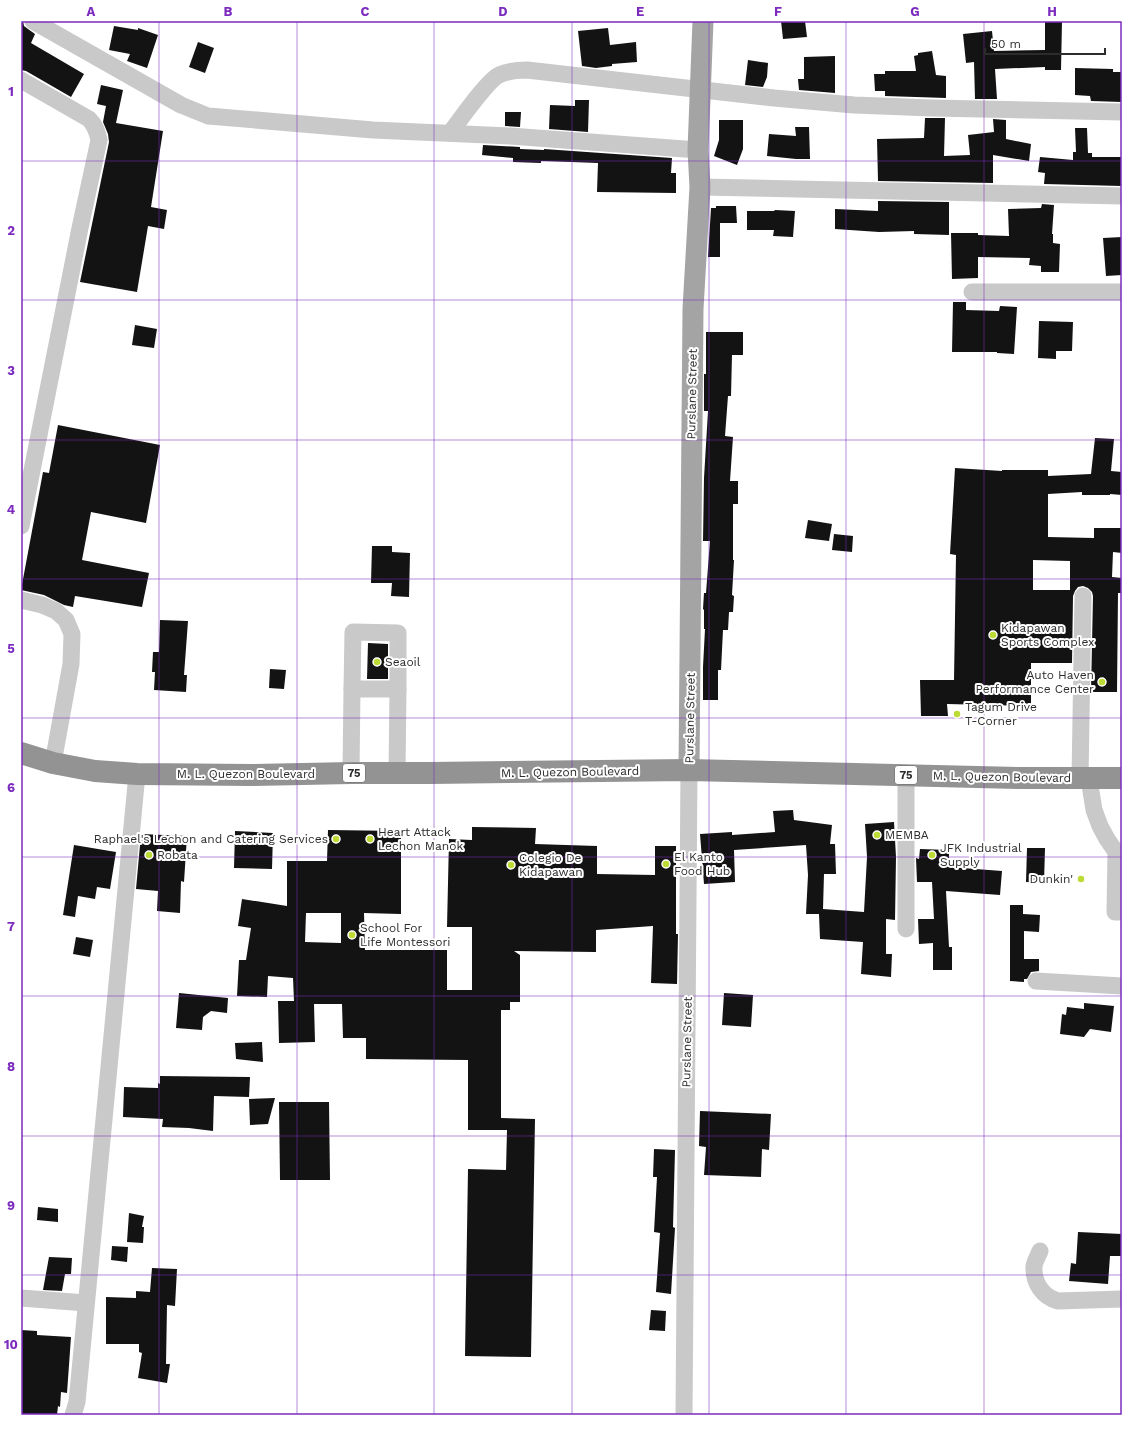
<svg xmlns="http://www.w3.org/2000/svg" width="1143" height="1436" viewBox="0 0 1143 1436" font-family="'Work Sans',sans-serif">
<style>
.building{fill:#131313;fill-rule:evenodd}
.lines{fill:none;stroke-linecap:round;stroke-linejoin:round}
.minor{stroke:#c9c9c9;stroke-width:17}
.major{stroke:#a4a4a4;stroke-width:21}
.highway{stroke:#939393;stroke-width:22}
.grid{fill:none;stroke:#7b2cbf;stroke-width:1;stroke-opacity:0.55}
.poi-dot{fill:#bcdb35;stroke:#fff;stroke-width:1.5}
.labels{text-anchor:middle;dominant-baseline:central;stroke-width:4;stroke-linejoin:round;paint-order:stroke}
.shield{fill:#fff;stroke:#6b6b6b;stroke-width:1}
.shield-label{font-size:11px;font-weight:bold;fill:#2c2c2c}
.street-label{font-size:12px;fill:#2c2c2c;stroke:#fff}
.poi-label{font-size:12px;fill:#2c2c2c;stroke:#fff;text-anchor:start}
.neatline{fill:none;stroke:#7b2cbf;stroke-width:1.5}
.grid-label{font-size:13px;text-anchor:middle;font-weight:bold;fill:#7b2cbf}
</style>
<rect width="100%" height="100%" fill="#fff"/>
<!-- building -->
<g class="building">
<polygon points="21,21 23,21 24,26 28,29 35,34 31,43 84,74 71,97 26,71 21,70"/>
<polygon points="781,21 805,21 807,37 783,39"/>
<polygon points="1045,21 1062,21 1061,70 1045,70 1045,67 995,69 997,99 975,99 974,62 966,63 963,34 992,31 994,51 1045,50"/>
<polygon points="114,26 138,30 138,28 158,35 147,68 127,61 130,54 109,50"/>
<polygon points="608,28 610,45 636,42 637,62 612,64 612,66 596,68 582,66 578,31"/>
<polygon points="198,42 214,48 205,73 189,67"/>
<polygon points="932,51 936,75 946,76 946,98 885,96 885,91 875,91 874,74 885,74 885,71 916,71 914,56 918,55 918,53"/>
<polygon points="835,56 835,93 799,90 798,79 804,79 804,57"/>
<polygon points="748,60 768,63 767,77 763,87 745,85"/>
<polygon points="1075,68 1113,69 1113,72 1122,72 1122,102 1091,101 1090,96 1075,95"/>
<polygon points="101,85 123,90 116,123 163,131 151,207 167,210 164,229 148,226 137,292 80,282 109,142 108,134 103,122 106,106 97,104"/>
<polygon points="575,100 589,100 588,132 549,129 550,105 575,106"/>
<polygon points="505,112 521,112 520,127 505,126"/>
<polygon points="925,118 945,118 944,156 970,155 968,135 994,132 993,119 1006,120 1006,139 1031,144 1029,161 993,155 993,183 878,181 877,139 924,138"/>
<polygon points="719,120 743,120 743,149 737,165 714,156 719,140"/>
<polygon points="795,127 809,127 810,159 796,159 767,156 769,134 796,136"/>
<polygon points="1075,128 1087,128 1088,153 1092,153 1092,157 1121,157 1122,186 1044,184 1045,173 1038,172 1040,157 1073,160 1073,152 1076,152"/>
<polygon points="483,145 520,147 520,149 544,150 544,149 672,158 671,173 676,173 676,193 597,192 598,163 544,161 541,161 541,163 513,162 513,158 482,155"/>
<polygon points="878,201 949,202 949,235 914,234 914,231 879,232 835,229 835,209 878,211"/>
<polygon points="1042,204 1054,205 1052,234 1053,234 1053,243 1060,244 1059,272 1041,272 1041,266 1029,265 1030,258 978,257 978,278 952,279 951,233 978,233 978,235 1009,236 1008,209 1041,208"/>
<polygon points="716,206 736,206 737,223 720,223 720,257 708,257 711,208 716,208"/>
<polygon points="775,210 795,211 793,237 773,236 774,230 747,230 747,211 774,211"/>
<polygon points="1122,237 1122,275 1106,276 1103,238"/>
<polygon points="953,302 966,302 966,310 999,311 1000,306 1017,307 1014,354 997,353 997,352 952,352"/>
<polygon points="1039,321 1073,322 1072,351 1056,351 1056,359 1038,358"/>
<polygon points="135,325 157,329 154,348 132,345"/>
<polygon points="706,332 743,332 743,355 732,355 731,396 728,396 725,436 733,437 730,481 738,481 738,504 733,504 733,560 734,560 732,595 734,596 733,612 729,612 728,630 723,630 721,670 718,670 718,700 703,700 703,667 705,629 704,629 704,610 703,609 704,593 706,593 710,541 703,541 704,478 708,411 704,411 704,374 706,374"/>
<polygon points="58,425 160,445 146,523 91,512 82,560 149,573 142,607 75,596 73,607 64,605 44,595 21,590 43,472 49,473"/>
<path d="M1095 438 1114 439 1111 471 1122 472V495L1110 494V495H1082V492L1048 494V537L1094 538V528H1122V553L1113 552 1112 577 1122 578V593H1118L1117 692H1091L1093 596 1092 592 1088 588 1083 586 1078 587 1075 591 1073 596 1072 663H1031V706L947 704 948 716H921L920 680H954L956 555 950 554 955 468 1002 471V470H1048V476L1091 474ZM1033 560 1070 561V590H1033Z"/>
<polygon points="808,520 832,524 829,541 805,538"/>
<polygon points="834,534 853,536 852,552 832,550"/>
<polygon points="372,546 392,546 392,552 410,553 409,597 391,596 392,583 371,583"/>
<polygon points="160,620 188,621 184,675 187,675 186,692 154,690 155,672 152,672 153,652 159,652"/>
<polygon points="368,643 388,644 388,679 367,679"/>
<polygon points="270,669 286,670 284,689 269,688"/>
<polygon points="793,810 794,820 832,825 830,844 835,844 836,874 824,874 823,909 864,912 867,857 865,824 894,822 896,857 895,920 886,919 886,954 892,954 891,977 861,974 863,942 820,939 819,914 806,914 808,875 806,845 734,850 735,882 704,884 700,834 732,832 732,835 775,832 773,811"/>
<path d="M472 827 536 828 535 844 597 846V874L655 875V846H676V934H678L677 984 651 983 653 926 596 930V952L514 951 520 955V1002H510V1010H501V1118L535 1119 531 1357 465 1356 468 1169 506 1170 507 1130H468V1060L366 1059V1038H343L342 1004H314L315 1042 279 1043 278 1001H294L293 978 268 976 267 997 237 996 239 960H246L251 928 238 926 242 899 287 906V861H327L328 830 401 831V914L364 913 365 950H447V990H472V927H447L449 839 472 840ZM306 913H341V943L305 942Z"/>
<polygon points="235,831 273,833 272,869 234,868"/>
<polygon points="141,834 187,836 184,882 181,881 180,913 157,911 158,891 136,889"/>
<polygon points="74,845 116,852 110,889 97,887 95,899 78,896 75,917 63,915"/>
<polygon points="1027,848 1045,848 1044,883 1026,882"/>
<polygon points="920,849 949,850 949,867 1002,871 1000,895 946,891 949,947 952,947 952,970 933,970 933,943 919,944 918,919 934,919 932,882 917,882 916,858 919,859"/>
<polygon points="1010,905 1023,905 1023,914 1040,915 1039,932 1024,931 1024,959 1039,959 1039,971 1031,972 1027,979 1024,979 1024,982 1010,981"/>
<polygon points="76,937 93,940 90,957 73,954"/>
<polygon points="179,993 228,998 227,1013 211,1011 203,1017 202,1030 176,1028"/>
<polygon points="724,993 753,995 751,1027 722,1025"/>
<polygon points="1084,1003 1114,1006 1111,1032 1090,1029 1084,1037 1060,1034 1062,1014 1066,1015 1067,1007 1084,1009"/>
<polygon points="262,1042 263,1062 236,1059 235,1043"/>
<polygon points="160,1076 250,1077 249,1097 214,1096 213,1131 189,1128 162,1127 163,1119 123,1117 124,1087 158,1088 158,1083 160,1084"/>
<polygon points="275,1098 268,1124 250,1125 249,1099"/>
<polygon points="279,1102 329,1102 330,1180 280,1180"/>
<polygon points="700,1111 771,1114 769,1150 762,1149 761,1177 704,1175 706,1147 699,1146"/>
<polygon points="654,1149 675,1150 673,1227 675,1228 671,1294 656,1292 660,1233 654,1232 657,1177 653,1177"/>
<polygon points="38,1207 58,1209 58,1222 37,1220"/>
<polygon points="129,1213 144,1216 142,1227 144,1227 143,1243 127,1242"/>
<polygon points="1078,1232 1122,1234 1122,1256 1110,1256 1108,1284 1069,1281 1071,1263 1076,1264"/>
<polygon points="112,1246 128,1247 127,1262 111,1260"/>
<polygon points="49,1257 72,1258 71,1274 65,1274 62,1291 43,1290"/>
<polygon points="152,1268 177,1269 175,1306 167,1305 166,1364 170,1364 167,1383 138,1378 142,1353 139,1352 139,1344 106,1344 106,1297 136,1298 136,1291 150,1292"/>
<polygon points="651,1310 666,1311 665,1331 649,1330"/>
<polygon points="21,1330 37,1331 37,1335 71,1337 67,1393 61,1392 60,1407 58,1406 57,1415 21,1415"/>
</g>
<g class="lines">
<!-- minor -->
<g class="minor">
<polyline points="33,21 181,105 208,116 373,130 510,136 698,150"/>
<path d="M21 80 89 119C95 125 97 131 99 140L80 228 21 526"/>
<path d="M450 133C460 120 487 81 499 75 508 71 517 70 527 70L774 98 854 105 932 108 1122 112"/>
<polyline points="700,187 1122,196"/>
<polyline points="972,292 1122,292"/>
<polyline points="21,600 42,605 56,611 66,620 72,634 71,664 53,763"/>
<polyline points="352,689 353,632 398,633 398,689"/>
<polyline points="351,773 352,689 398,689 397,774"/>
<polyline points="906,775 906,929"/>
<polyline points="1080,779 1083,596"/>
<polyline points="1089,779 1094,810 1100,826 1107,839 1116,852 1115,912 1122,912"/>
<polyline points="1036,981 1122,986"/>
<path d="M1040 1251C1038 1256 1035 1261 1034 1266 1033 1283 1043 1297 1058 1301L1122 1299"/>
<polyline points="21,1298 86,1303"/>
<polyline points="73,1415 77,1402 137,774"/>
<polyline points="684,1415 689,770"/>
</g>
<!-- major -->
<polyline class="major" points="689,770 693,309 700,187 698,150 703,21"/>
<!-- highway -->
<polyline class="highway" points="21,753 53,763 95,771 137,774 252,775 351,773 430,773 689,770 1019,778 1122,778"/>
</g>
<!-- grid -->
<path class="grid" d="M159 21V1415M297 21V1415M434 21V1415M572 21V1415M709 21V1415M846 21V1415M984 21V1415M21 161H1122M21 300H1122M21 440H1122M21 579H1122M21 718H1122M21 857H1122M21 996H1122M21 1136H1122M21 1275H1122"/>
<!-- markers -->
<g class="poi-dot">
<circle cx="993" cy="635" r="4"/>
<circle cx="377" cy="662" r="4"/>
<circle cx="1102" cy="682" r="4"/>
<circle cx="957" cy="714" r="4"/>
<circle cx="877" cy="835" r="4"/>
<circle cx="336" cy="839" r="4"/>
<circle cx="370" cy="839" r="4"/>
<circle cx="149" cy="855" r="4"/>
<circle cx="932" cy="855" r="4"/>
<circle cx="666" cy="864" r="4"/>
<circle cx="511" cy="865" r="4"/>
<circle cx="1081" cy="879" r="4"/>
<circle cx="352" cy="935" r="4"/>
</g>
<g class="labels">
<!-- shield labels -->
<g class="shield">
<rect x="343" y="764" width="22" height="18" rx="3"/>
<rect x="895" y="766" width="22" height="18" rx="3"/>
</g>
<g class="shield-label">
<text x="354" y="773">75</text>
<text x="906" y="775">75</text>
</g>
<!-- street labels -->
<g class="street-label">
<text transform="translate(692 394) rotate(-89)">Purslane Street</text>
<text transform="translate(690 718) rotate(-89)">Purslane Street</text>
<text transform="translate(570 772) rotate(-1)">M. L. Quezon Boulevard</text>
<text x="246" y="774">M. L. Quezon Boulevard</text>
<text transform="translate(1002 777) rotate(1)">M. L. Quezon Boulevard</text>
<text transform="translate(687 1042) rotate(-89)">Purslane Street</text>
</g>
<!-- poi labels -->
<g class="poi-label">
<text x="1001" y="628">Kidapawan<tspan x="1001" dy="14">Sports Complex</tspan></text>
<text x="385" y="662">Seaoil</text>
<text x="1094" y="675" text-anchor="end">Auto Haven<tspan x="1094" dy="14">Performance Center</tspan></text>
<text x="965" y="707">Tagum Drive<tspan x="965" dy="14">T-Corner</tspan></text>
<text x="378" y="832">Heart Attack<tspan x="378" dy="14">Lechon Manok</tspan></text>
<text x="885" y="835">MEMBA</text>
<text x="328" y="839" text-anchor="end">Raphael's Lechon and Catering Services</text>
<text x="940" y="848">JFK Industrial<tspan x="940" dy="14">Supply</tspan></text>
<text x="157" y="855">Robata</text>
<text x="674" y="857">El Kanto<tspan x="674" dy="14">Food Hub</tspan></text>
<text x="519" y="858">Colegio De<tspan x="519" dy="14">Kidapawan</tspan></text>
<text x="1073" y="879" text-anchor="end">Dunkin'</text>
<text x="360" y="928">School For<tspan x="360" dy="14">Life Montessori</tspan></text>
</g>
</g>
<!-- border -->
<rect width="1143" height="1436" fill="none" stroke="#ffffff" stroke-width="44"/>
<!-- scale -->
<path d="M985 48v6h120v-6" fill="none" stroke="#2c2c2c" stroke-width="2"/>
<text x="991" y="48" font-size="12" fill="#2c2c2c" stroke="#ffffff" stroke-width="3" paint-order="stroke">50 m</text>
<rect x="22" y="22" width="1099" height="1392" class="neatline"/>
<g class="grid-label">
<text x="91" y="16">A</text>
<text x="228" y="16">B</text>
<text x="365" y="16">C</text>
<text x="503" y="16">D</text>
<text x="640" y="16">E</text>
<text x="778" y="16">F</text>
<text x="915" y="16">G</text>
<text x="1052" y="16">H</text>
<text x="11" y="96">1</text>
<text x="11" y="235">2</text>
<text x="11" y="375">3</text>
<text x="11" y="514">4</text>
<text x="11" y="653">5</text>
<text x="11" y="792">6</text>
<text x="11" y="931">7</text>
<text x="11" y="1071">8</text>
<text x="11" y="1210">9</text>
<text x="11" y="1349">10</text>
</g>
</svg>
